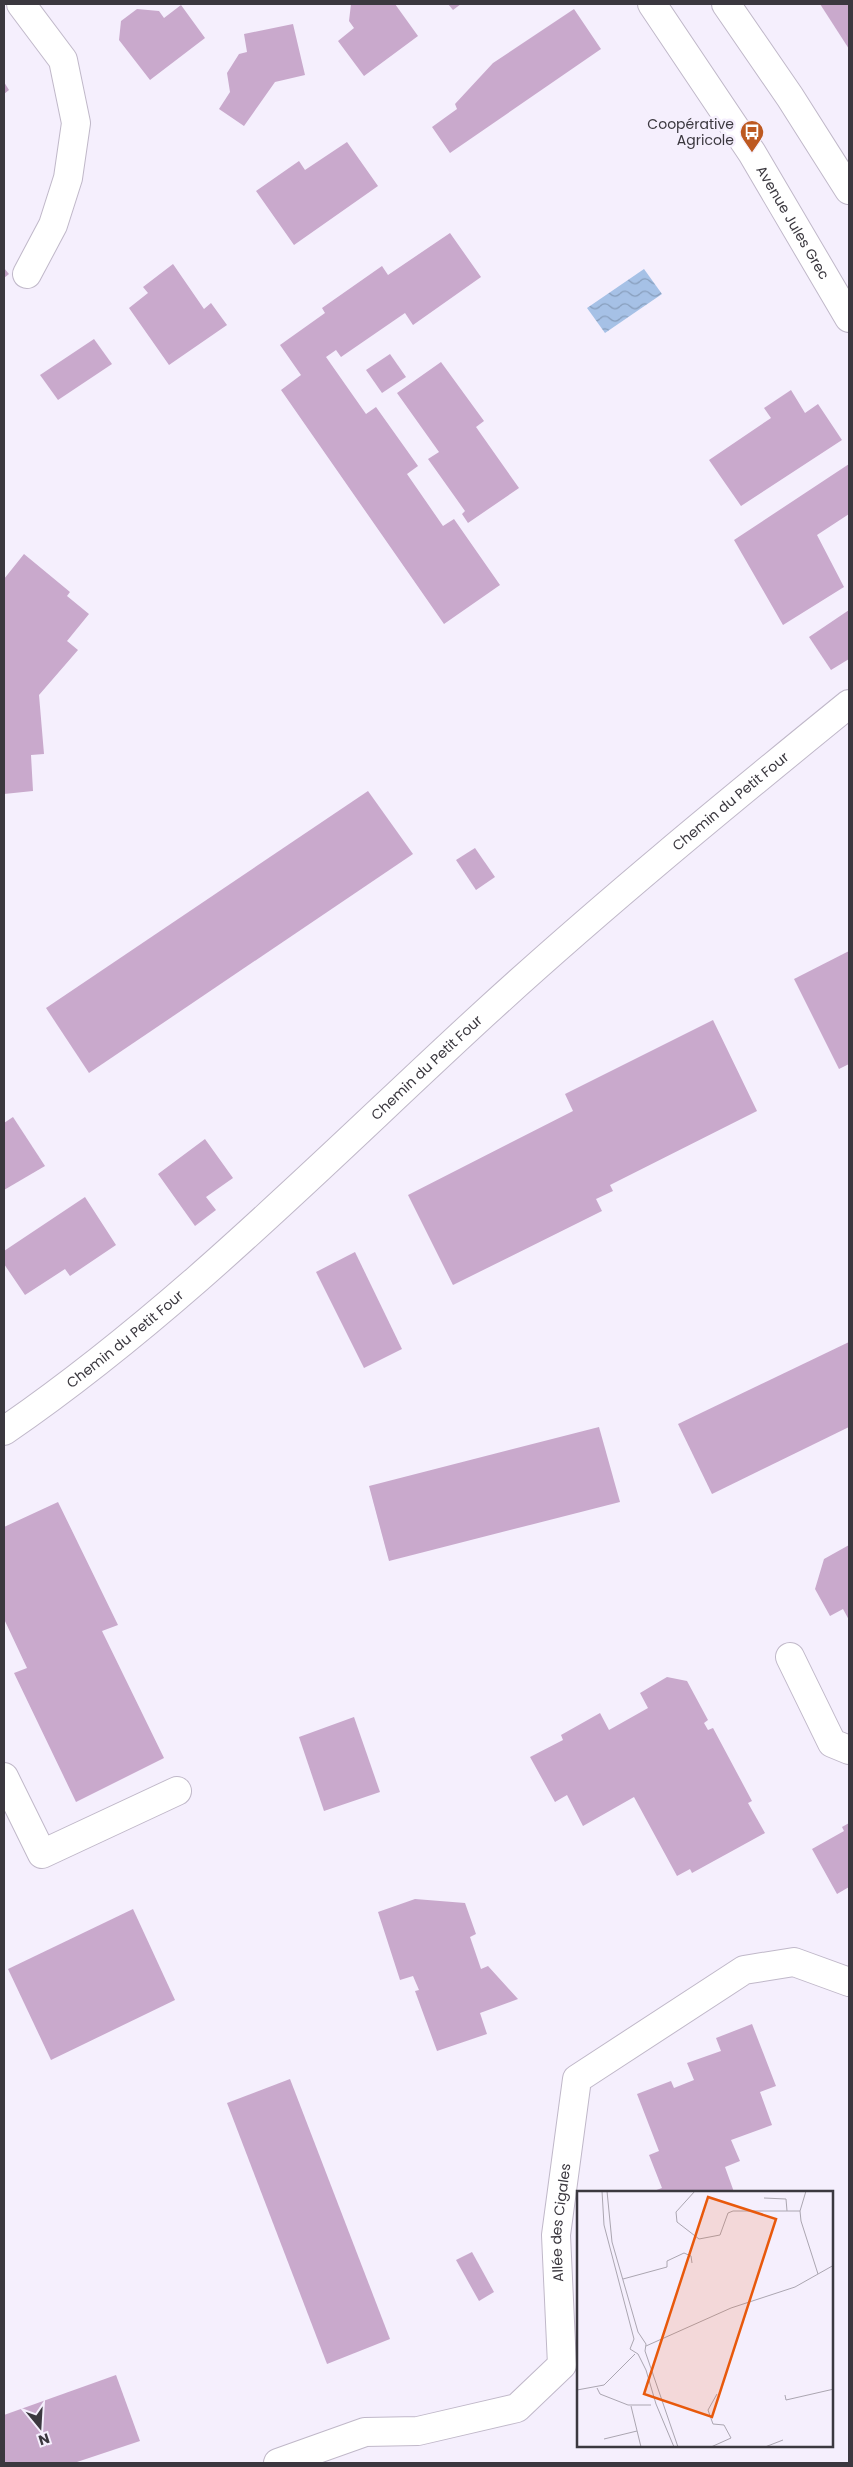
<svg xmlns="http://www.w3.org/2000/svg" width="853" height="2467" viewBox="0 0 853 2467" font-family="Poppins,sans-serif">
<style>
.water{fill:url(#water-waves)}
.building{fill:#c9a9cc}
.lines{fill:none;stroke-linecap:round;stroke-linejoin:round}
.minor-casing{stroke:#c0b8c9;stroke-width:30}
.minor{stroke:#fff;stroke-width:28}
.labels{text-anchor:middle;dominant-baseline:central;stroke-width:5;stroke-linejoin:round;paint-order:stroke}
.poi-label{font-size:14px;fill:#3b383f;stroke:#f5effd;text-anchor:end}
.street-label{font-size:14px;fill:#3b383f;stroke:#f5effd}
.inset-road{fill:none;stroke:#aba6b1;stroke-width:1}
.view{fill:#e8590c;fill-opacity:0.15;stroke:#e8590c;stroke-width:2.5}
.inset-edge{fill:none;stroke:#3b383f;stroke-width:2.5}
</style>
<defs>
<pattern id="water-waves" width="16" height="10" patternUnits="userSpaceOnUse" patternTransform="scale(1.25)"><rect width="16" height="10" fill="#a6c1e6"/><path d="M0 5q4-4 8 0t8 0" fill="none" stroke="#889ebc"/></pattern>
</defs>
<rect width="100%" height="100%" fill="#f5effd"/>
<!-- water -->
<polygon class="water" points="644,269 662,294 605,333 587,308"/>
<!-- building -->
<g class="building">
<polygon points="351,4 395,4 418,36 364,76 338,41 354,28 349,21"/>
<polygon points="448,4 461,4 453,10"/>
<polygon points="820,4 849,4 849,49"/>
<polygon points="181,5 205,38 150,80 119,40 121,21 137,9 159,11 164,18"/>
<polygon points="574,9 601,49 450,153 432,127 457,109 455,104 493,63"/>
<polygon points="293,24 305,75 275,82 244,126 219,109 230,92 227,73 239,54 247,52 244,34"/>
<polygon points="4,82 9,90 4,94"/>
<polygon points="347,142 378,186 294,245 256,191 299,161 305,170"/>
<polygon points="450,233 481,277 413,325 405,313 341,357 336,350 326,357 366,414 376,407 418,466 407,474 443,526 454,519 500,585 444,624 281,390 301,375 280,345 325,313 322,308 382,266 388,275"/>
<polygon points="173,264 204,309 211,303 227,325 169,365 129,308 148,293 143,287"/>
<polygon points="4,268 9,274 4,278"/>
<polygon points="94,339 112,364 58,400 40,375"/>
<polygon points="390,354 406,377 382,393 366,370"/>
<polygon points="441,362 484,421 476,427 519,488 468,523 462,514 465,511 428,459 439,452 397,393"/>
<polygon points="791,390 805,413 818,404 842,440 741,506 709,460 771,418 764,408"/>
<polygon points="849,464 849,514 817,535 844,587 783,625 734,540"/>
<polygon points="24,554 70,592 67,596 89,614 67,641 78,650 39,695 44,754 31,755 33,791 4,794 4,579"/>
<polygon points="849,610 849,659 831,670 809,637"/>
<polygon points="368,791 413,854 89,1073 46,1008"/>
<polygon points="475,848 495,877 476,890 456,860"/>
<polygon points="849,951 849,1064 839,1069 794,979"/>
<polygon points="713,1020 757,1111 610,1185 613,1191 596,1199 602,1211 453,1285 408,1195 573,1111 565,1094"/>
<polygon points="13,1117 45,1166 4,1190 4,1123"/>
<polygon points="205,1139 233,1178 206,1197 216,1210 195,1226 158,1174"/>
<polygon points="85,1197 116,1245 70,1276 65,1269 25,1295 4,1264 4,1251"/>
<polygon points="355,1252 402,1349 364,1368 316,1272"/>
<polygon points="849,1342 849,1427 712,1494 678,1424"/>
<polygon points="599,1427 620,1502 389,1561 369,1486"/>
<polygon points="58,1502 118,1625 102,1631 164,1758 76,1802 14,1673 27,1668 4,1619 4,1527"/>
<polygon points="849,1545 849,1620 843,1609 830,1616 815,1589 824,1559"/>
<polygon points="667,1677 687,1681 708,1720 704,1723 708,1730 713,1728 752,1801 748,1803 765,1833 692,1873 690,1869 677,1876 634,1797 583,1826 567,1795 555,1802 530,1757 563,1740 561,1735 600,1713 609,1730 648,1708 640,1693"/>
<polygon points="354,1717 380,1792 324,1811 299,1737"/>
<polygon points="849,1823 849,1887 837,1894 812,1849 844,1831 842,1827"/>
<polygon points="415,1899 465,1903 476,1934 470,1937 481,1969 488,1966 518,1999 480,2013 487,2034 437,2051 415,1991 419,1990 413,1976 400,1980 378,1912"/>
<polygon points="133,1909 175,2000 51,2060 8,1969"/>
<polygon points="752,2024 776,2086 760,2092 772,2125 731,2140 740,2161 725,2167 734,2192 651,2192 662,2188 649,2155 659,2151 637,2094 671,2081 674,2088 694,2080 687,2063 721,2051 716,2038"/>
<polygon points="290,2079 390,2339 327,2364 227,2103"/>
<polygon points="472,2252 494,2292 479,2301 456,2260"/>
<polygon points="116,2375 140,2441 74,2463 4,2463 4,2415"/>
</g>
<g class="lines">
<!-- minor casing -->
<g class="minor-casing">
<g id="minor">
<polyline points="21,4 63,60 76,123 68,178 53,225 27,274"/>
<path id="s1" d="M652 4 752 153 849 318"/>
<polyline points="726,4 790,97 849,190"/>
<path id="s2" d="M4 1431C180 1310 329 1156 486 1012 603 905 726 804 849 704"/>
<polyline points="790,1657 832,1743 849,1750"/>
<polyline points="4,1777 42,1854 177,1791"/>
<path id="s3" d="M278 2463 365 2432 418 2431 517 2408 562 2365 556 2235 577 2079 744 1970 794 1962 849 1982"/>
</g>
</g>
<!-- minor -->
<use href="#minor" class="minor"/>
</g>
<!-- icons -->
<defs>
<g id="bus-pin" transform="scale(1.25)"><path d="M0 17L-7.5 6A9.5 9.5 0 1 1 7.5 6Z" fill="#bd5921" stroke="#f5effd"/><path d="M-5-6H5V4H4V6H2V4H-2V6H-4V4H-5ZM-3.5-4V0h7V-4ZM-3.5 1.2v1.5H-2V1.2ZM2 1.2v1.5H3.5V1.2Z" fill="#fff"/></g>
</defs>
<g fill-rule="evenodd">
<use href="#bus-pin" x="752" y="132"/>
</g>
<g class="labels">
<!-- poi labels -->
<g class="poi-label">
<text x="734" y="124">Coopérative<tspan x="734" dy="16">Agricole</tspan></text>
</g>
<!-- street labels -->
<g class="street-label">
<text stroke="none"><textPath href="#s1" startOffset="260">Avenue Jules Grec</textPath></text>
<text stroke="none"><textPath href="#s2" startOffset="962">Chemin du Petit Four</textPath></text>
<text stroke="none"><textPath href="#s2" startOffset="558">Chemin du Petit Four</textPath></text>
<text stroke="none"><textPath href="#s2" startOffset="152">Chemin du Petit Four</textPath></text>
<text stroke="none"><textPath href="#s3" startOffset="452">Allée des Cigales</textPath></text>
</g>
</g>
<!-- overview -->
<g transform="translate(577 2191)">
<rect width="256" height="256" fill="#f5effd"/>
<path class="inset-road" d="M25 0 27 34 57 148M30 0 35 51 61 141 69 153 68 160M118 0 99 21 100 31 122 48 143 44 151 22 156 20H223M229 0 223 20 224 30 241 83M187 7 209 8 210 20M46 88 90 76V70L107 62 114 65 115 72M57 148 53 158 61 163 69 179 79 213 97 256M69 155 154 117 218 96 257 74M68 160 101 256M20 197 23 203 51 214H74M0 199 27 194 58 163M208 204 209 209 257 198M54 215 64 256M27 248 60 240M134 256 154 247 147 234 136 233 131 219 140 203M188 256 206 249"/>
<path class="view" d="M131 6 199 28 135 226 67 203Z"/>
<rect width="256" height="256" class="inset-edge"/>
</g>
<!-- border -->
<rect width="853" height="2467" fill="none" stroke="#3b383f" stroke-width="10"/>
<!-- north arrow -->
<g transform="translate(40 2427) rotate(162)" stroke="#f5effd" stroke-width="4" paint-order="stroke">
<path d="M0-4L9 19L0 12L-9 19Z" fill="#3b383f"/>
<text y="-8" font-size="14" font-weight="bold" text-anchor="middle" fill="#3b383f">N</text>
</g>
</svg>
